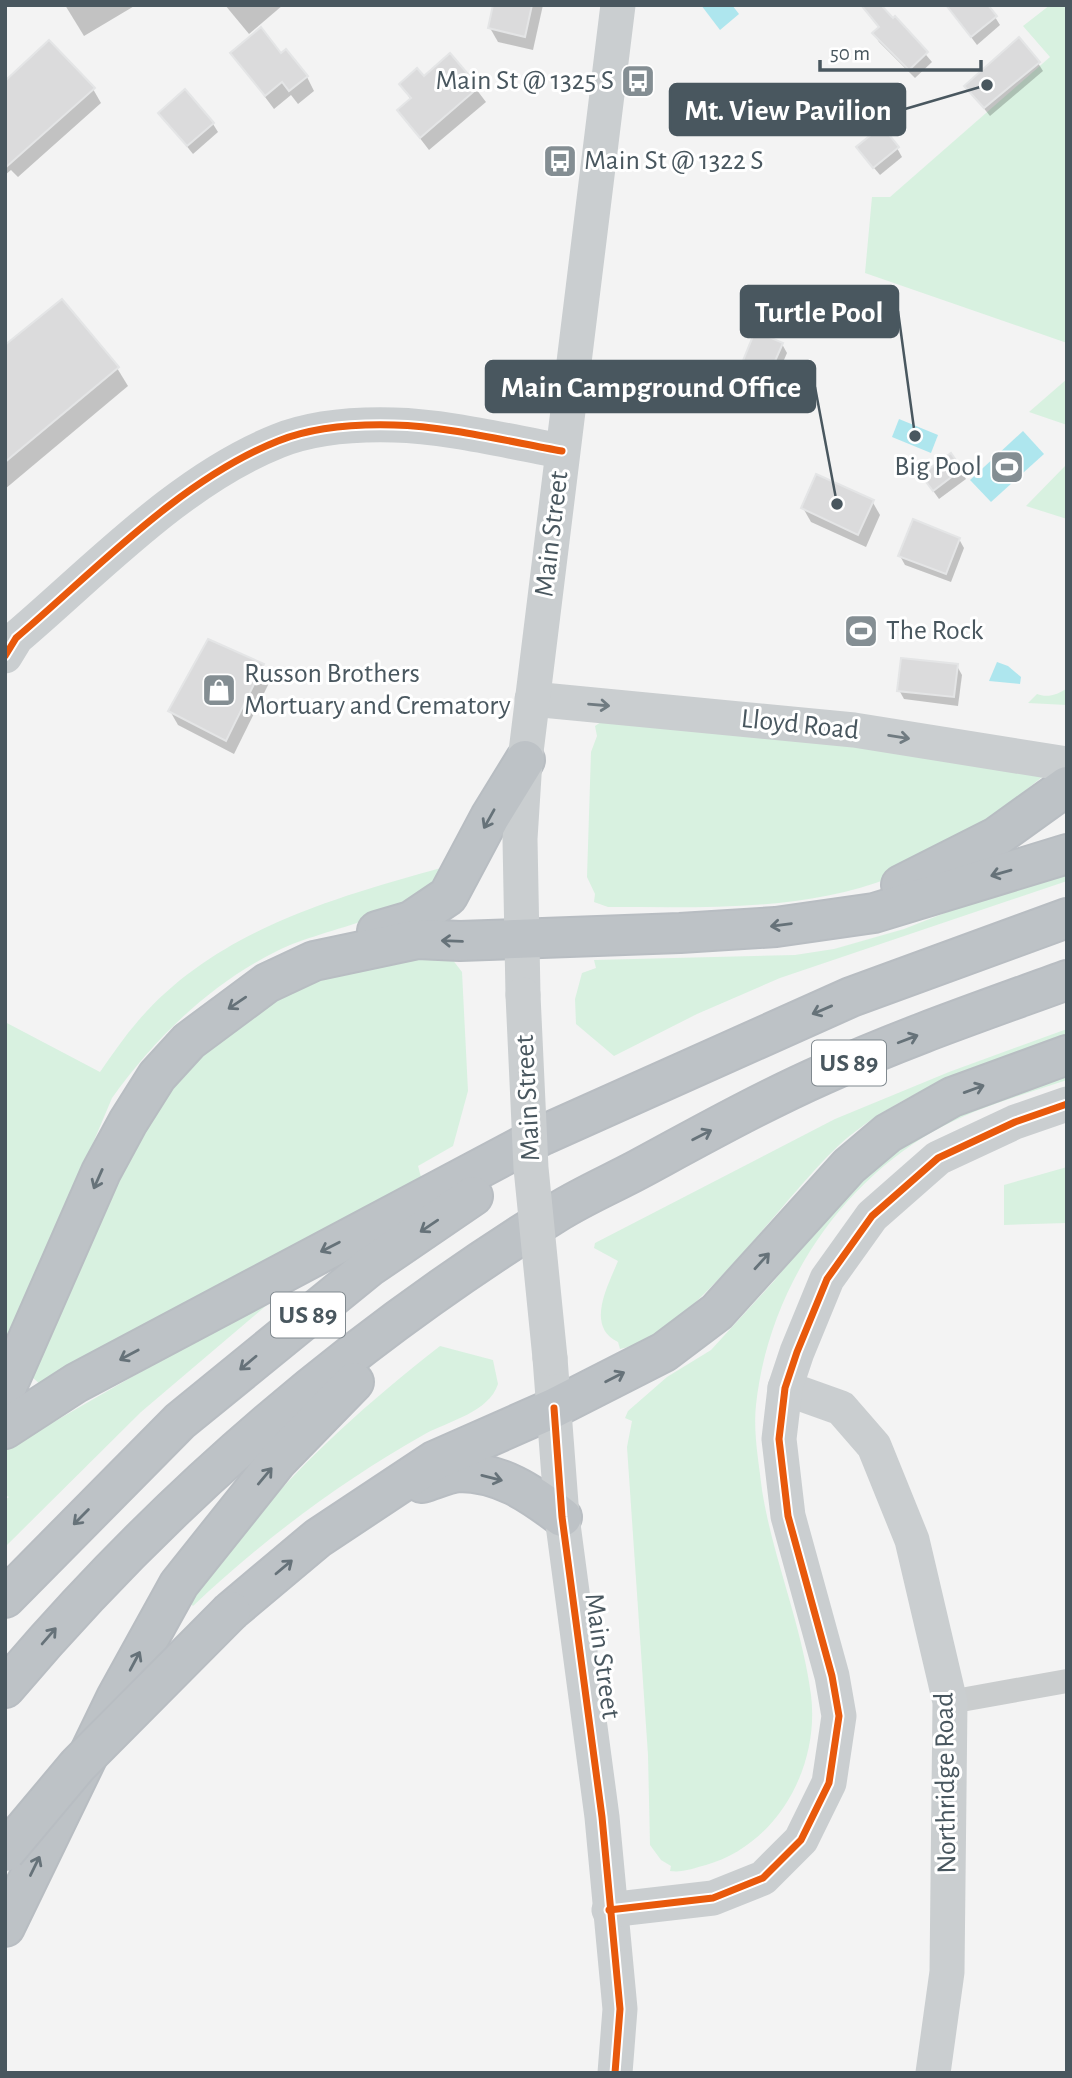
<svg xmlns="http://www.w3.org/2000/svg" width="1072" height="2078" viewBox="0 0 1072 2078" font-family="'Alegreya Sans',sans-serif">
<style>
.green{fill:#d8f1e0}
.water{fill:#aee6ee}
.shadow{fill:#0003}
.building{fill:#dbdbdc;stroke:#e4e5e6;stroke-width:2}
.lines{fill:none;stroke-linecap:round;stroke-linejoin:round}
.highway-casing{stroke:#b8bdc2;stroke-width:42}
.street{stroke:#cacdce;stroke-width:24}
.secondary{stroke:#caced0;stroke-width:35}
.highway{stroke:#bdc2c6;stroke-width:38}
.highway-bridge-casing{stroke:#b8bdc2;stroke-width:42;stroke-linecap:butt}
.secondary-bridge{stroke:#caced0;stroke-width:35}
.highway-bridge{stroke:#bdc2c6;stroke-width:38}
.cycleway-casing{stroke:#fff;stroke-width:11}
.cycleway{stroke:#e8590c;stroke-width:7}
.oneway{stroke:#707b81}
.oneway2{stroke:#667279}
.labels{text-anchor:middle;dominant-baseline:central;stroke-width:6;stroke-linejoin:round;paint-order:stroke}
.shield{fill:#fff;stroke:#80898f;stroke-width:2}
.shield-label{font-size:26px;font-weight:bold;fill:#49575f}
.poi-label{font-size:28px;fill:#49575f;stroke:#fff;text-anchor:start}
.street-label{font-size:28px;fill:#49575f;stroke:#fff}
.leader{fill:none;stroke:#49575f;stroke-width:2.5}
.callout-dot{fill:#49575f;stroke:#fff;stroke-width:2.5}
.callout{fill:#49575f;stroke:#49575f;stroke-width:2.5}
.callout-label{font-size:30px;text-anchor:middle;font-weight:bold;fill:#fff}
</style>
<rect width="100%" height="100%" fill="#f3f3f3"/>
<!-- green -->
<g class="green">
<polygon points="1050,5 1067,5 1067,343 865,273 872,197 890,197 1050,57 1023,26"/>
<polygon points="1067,379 1067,425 1029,412"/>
<polygon points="1067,464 1067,519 1026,506"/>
<path d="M1067 688V705L1028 703 1037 694C1047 698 1058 695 1067 688Z"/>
<path d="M601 722H673L1047 773C1011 803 974 829 934 853 921 861 907 871 892 877 803 912 702 907 608 907L594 902 595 894 587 877 591 752 597 736 595 726Z"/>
<polygon points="1067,865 1067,881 780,978 697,1014 614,1056 576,1024 575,999 582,973 596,968 594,960 795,955 834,949 904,929"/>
<path d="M444 867C417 918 327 926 277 951 210 984 155 1038 112 1098L5 1352V1022L100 1072C112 1055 124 1037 138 1021 216 930 334 898 444 867Z"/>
<path d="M388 957 452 959 462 972 468 1091 453 1146 418 1166 421 1177 376 1206 41 1385 32 1377C73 1265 136 1091 237 1022 284 990 335 974 388 957Z"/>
<path d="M1067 1029V1034C991 1062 910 1086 847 1138 788 1188 693 1336 620 1349L618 1342C585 1326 608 1286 618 1261L594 1248 595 1243 835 1119 949 1072Z"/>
<path d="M1067 1071V1080C1022 1095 975 1108 934 1131 836 1187 768 1293 756 1405 753 1433 759 1463 762 1490 773 1559 802 1625 811 1695 820 1767 777 1845 706 1865 694 1868 682 1873 670 1871L671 1866 661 1860 650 1845 648 1755 627 1447 632 1421 625 1418 628 1411 667 1377 711 1350 774 1281 840 1198 892 1151 958 1111Z"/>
<polygon points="1067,1167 1067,1223 1004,1225 1004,1185"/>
<polygon points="288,1287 141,1412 5,1547 5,1500 9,1497 5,1495 5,1450"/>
<path d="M440 1346 493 1360 498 1384C489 1412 449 1421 425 1434 340 1482 264 1539 193 1606L190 1603C264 1497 339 1425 440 1346Z"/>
</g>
<!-- water -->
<g class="water">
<polygon points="701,5 732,5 739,14 720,30"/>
<polygon points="899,419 938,435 931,453 892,437"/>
<polygon points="1023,431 1044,454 991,502 970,480"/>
<polygon points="997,662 1008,666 1021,677 1020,684 989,681"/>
</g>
<!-- shadow -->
<g class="shadow">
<polygon points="65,5 136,5 84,36"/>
<polygon points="225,5 283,5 249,34"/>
<polygon points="495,5 543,5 533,50 498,42 490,28"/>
<polygon points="861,5 878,5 893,21 895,18 932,62 915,78 879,42 874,34 880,29"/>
<polygon points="947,5 995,17 1000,25 977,45"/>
<polygon points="232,53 281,55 307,77 314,91 298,104 291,95 274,109"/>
<polygon points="450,55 486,102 429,150 399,111 411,100 401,84 423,78"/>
<polygon points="1038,63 1043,71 990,116 966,86"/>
<polygon points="5,84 93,89 101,103 18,177 11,170 5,175"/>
<polygon points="160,113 213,124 218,132 193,154"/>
<polygon points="897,148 902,157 880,175 864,156"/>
<polygon points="782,344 787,353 770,392 745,381 740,372"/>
<polygon points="5,348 117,368 128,386 5,489"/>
<polygon points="950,456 966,479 939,499 929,485"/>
<polygon points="872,501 880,515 866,547 811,522 803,508"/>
<polygon points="959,539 964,548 951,582 905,565 900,556"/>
<polygon points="263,665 271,679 234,754 178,725 170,711"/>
<polygon points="957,666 962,675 958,706 904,699 899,690"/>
</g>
<!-- building -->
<g class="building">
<polygon points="493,5 532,5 525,37 488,28"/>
<polygon points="861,5 881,5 893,18 895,16 928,52 909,70 872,33 879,27"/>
<polygon points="946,5 988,5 997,16 971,37"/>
<polygon points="261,27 281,53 286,49 308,76 289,91 282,82 265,96 230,53"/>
<polygon points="1019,37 1040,62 984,108 964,86"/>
<polygon points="49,40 95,88 5,168 5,81"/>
<polygon points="450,53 479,87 420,138 397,110 411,98 399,84 417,68 424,76"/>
<polygon points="185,89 214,123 187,146 158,113"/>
<polygon points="882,126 899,147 873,168 856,147"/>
<polygon points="62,299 119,367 5,462 5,345"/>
<polygon points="755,331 783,343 765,384 738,373"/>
<polygon points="951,453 962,469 933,491 921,475"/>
<polygon points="816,474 874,500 858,535 801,508"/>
<polygon points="913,519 960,538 946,574 898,556"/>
<polygon points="208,639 264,664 226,741 168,711"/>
<polygon points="901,658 958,664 954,697 897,691"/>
</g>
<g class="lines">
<!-- highway casing -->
<g class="highway-casing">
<g id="highway">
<polyline points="901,885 996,837 1067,786"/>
<polyline points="377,931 411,921 448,896 490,817 525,760"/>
<polyline points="5,1391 101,1172 128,1122 157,1076 189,1041 267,983 314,961 418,939 460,941 680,933 776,927 874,913 1067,854"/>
<polyline points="5,1429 76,1383 543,1135 851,997 1067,918"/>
<path d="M422 1483C433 1480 447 1473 459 1472 500 1472 531 1493 562 1517"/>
<polyline points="5,1598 180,1421 369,1267 473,1196"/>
<polyline points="231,1611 318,1538 434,1461 554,1408 664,1352 717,1312 849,1166 888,1133 952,1097 1067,1055"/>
<path d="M5 1688C163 1501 350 1340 559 1211 585 1195 613 1183 639 1169 700 1136 761 1102 824 1074 903 1038 985 1010 1067 980"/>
<polyline points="5,1927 116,1698 179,1584 278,1460 354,1382"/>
</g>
</g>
<!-- street -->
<polyline class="street" points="950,1702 1067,1681"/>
<!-- secondary -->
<g class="secondary">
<path d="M5 656 16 638C96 570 180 480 278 441 313 427 357 424 394 425 445 426 511 442 562 451"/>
<polyline points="532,699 854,730 1067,764"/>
<polyline points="523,995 520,839 525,760 618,5"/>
<polyline points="550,1358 562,1517 602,1817 620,2009 615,2073"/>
<polyline points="785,1388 841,1408 874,1446 912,1540 950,1702 947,1972 933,2073"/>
<polyline points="609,1910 713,1898 763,1878 801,1840 829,1783 839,1716 832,1676 788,1516 779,1439 785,1388 797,1352 827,1279 872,1216 938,1158 1015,1122 1067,1104"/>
</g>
<!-- highway -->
<use href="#highway" class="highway"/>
<!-- highway-bridge casing -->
<g class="highway-bridge-casing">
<polyline id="highway-bridge" points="5,1852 78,1765 231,1611"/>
</g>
<!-- secondary-bridge -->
<polyline class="secondary-bridge" points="523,995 531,1168 550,1358"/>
<!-- highway-bridge -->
<use href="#highway-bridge" class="highway-bridge"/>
<!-- cycleway casing -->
<g class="cycleway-casing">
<g id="cycleway">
<path d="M5 656 16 638C96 570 180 480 278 441 313 427 357 424 394 425 445 426 511 442 562 451"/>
<polyline points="554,1408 562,1517 602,1817 620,2009 615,2073"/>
<polyline points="609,1910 713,1898 763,1878 801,1840 829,1783 839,1716 832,1676 788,1516 779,1439 785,1388 797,1352 827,1279 872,1216 938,1158 1015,1122 1067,1104"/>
</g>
</g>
<!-- cycleway -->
<use href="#cycleway" class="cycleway"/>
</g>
<!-- one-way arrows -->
<defs><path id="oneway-shaft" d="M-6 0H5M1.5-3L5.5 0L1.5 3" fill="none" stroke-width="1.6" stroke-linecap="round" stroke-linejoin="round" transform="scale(1.75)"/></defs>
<g class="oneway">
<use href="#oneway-shaft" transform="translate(599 705) rotate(5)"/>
<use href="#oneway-shaft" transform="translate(899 737) rotate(9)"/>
</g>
<g class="oneway2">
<use href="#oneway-shaft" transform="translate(489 819) rotate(119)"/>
<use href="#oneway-shaft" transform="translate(1001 873) rotate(164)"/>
<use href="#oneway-shaft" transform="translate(781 925) rotate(172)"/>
<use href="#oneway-shaft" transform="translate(452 941) rotate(-178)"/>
<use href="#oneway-shaft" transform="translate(237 1003) rotate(146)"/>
<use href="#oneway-shaft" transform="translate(822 1010) rotate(157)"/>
<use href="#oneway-shaft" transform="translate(908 1039) rotate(-21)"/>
<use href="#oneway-shaft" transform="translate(974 1089) rotate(-20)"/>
<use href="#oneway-shaft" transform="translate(702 1135) rotate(-27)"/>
<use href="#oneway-shaft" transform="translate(98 1179) rotate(114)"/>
<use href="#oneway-shaft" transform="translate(429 1226) rotate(146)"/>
<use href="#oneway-shaft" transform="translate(330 1247) rotate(153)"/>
<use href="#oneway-shaft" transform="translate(762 1261) rotate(-48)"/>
<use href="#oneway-shaft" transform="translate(129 1355) rotate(152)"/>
<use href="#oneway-shaft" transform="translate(248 1363) rotate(140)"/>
<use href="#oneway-shaft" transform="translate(615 1377) rotate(-27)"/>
<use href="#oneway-shaft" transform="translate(265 1476) rotate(-50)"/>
<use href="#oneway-shaft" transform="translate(492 1478) rotate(14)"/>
<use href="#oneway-shaft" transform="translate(81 1517) rotate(135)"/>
<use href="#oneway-shaft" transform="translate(284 1567) rotate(-40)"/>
<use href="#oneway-shaft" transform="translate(49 1636) rotate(-49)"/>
<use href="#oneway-shaft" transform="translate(135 1661) rotate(-62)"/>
<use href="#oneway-shaft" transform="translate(35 1866) rotate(-64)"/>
</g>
<!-- icons -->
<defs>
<g id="bus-square" transform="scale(1.75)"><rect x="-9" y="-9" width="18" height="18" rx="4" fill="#848e93" stroke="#fff"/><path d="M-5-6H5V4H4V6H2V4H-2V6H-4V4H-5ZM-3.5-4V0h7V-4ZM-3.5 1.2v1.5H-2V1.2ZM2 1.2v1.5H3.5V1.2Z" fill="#fff"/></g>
<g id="stadium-square" transform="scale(1.75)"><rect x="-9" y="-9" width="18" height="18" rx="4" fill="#848e93" stroke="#fff"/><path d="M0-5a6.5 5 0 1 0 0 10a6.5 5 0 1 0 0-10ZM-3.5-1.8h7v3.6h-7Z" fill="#fff"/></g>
<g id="shop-square" transform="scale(1.75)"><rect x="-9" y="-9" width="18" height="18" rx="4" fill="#848e93" stroke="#fff"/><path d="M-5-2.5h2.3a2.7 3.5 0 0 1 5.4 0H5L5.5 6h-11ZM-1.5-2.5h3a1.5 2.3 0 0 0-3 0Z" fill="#fff"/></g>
</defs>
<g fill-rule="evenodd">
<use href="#bus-square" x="638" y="81"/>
<use href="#bus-square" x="560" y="161"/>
<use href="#stadium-square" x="1007" y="467"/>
<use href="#stadium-square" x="861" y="631"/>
<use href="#shop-square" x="219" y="690"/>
</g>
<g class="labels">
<!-- shield labels -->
<g class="shield">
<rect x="812" y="1040.5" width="74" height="45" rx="5"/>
<rect x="271" y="1292.5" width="74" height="45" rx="5"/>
</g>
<g class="shield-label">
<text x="849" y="1063">US 89</text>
<text x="308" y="1315">US 89</text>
</g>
<!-- poi labels -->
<g class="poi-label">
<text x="614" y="81" text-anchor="end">Main St @ 1325 S</text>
<text x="584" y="161">Main St @ 1322 S</text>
<text x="982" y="467" text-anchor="end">Big Pool</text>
<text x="886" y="631">The Rock</text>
<text x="244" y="674">Russon Brothers<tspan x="244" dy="32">Mortuary and Crematory</tspan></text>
</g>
<!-- street labels -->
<g class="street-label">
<text transform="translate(552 534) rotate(-83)">Main Street</text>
<text transform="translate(800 725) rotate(6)">Lloyd Road</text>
<text transform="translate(528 1098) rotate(-93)">Main Street</text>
<text transform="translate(602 1656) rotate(82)">Main Street</text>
<text transform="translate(946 1783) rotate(-91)">Northridge Road</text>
</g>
</g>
<!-- callouts -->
<path class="leader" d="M987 85L905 109M915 436L898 311M837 504L815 387"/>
<g class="callout-dot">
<circle cx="987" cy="85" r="7"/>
<circle cx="915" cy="436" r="7"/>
<circle cx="837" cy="504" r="7"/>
</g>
<g class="callout">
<rect x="670" y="84" width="235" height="51" rx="7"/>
<rect x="741" y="286" width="157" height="51" rx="7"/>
<rect x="486" y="361" width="329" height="51" rx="7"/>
</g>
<g class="callout-label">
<text x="788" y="120">Mt. View Pavilion</text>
<text x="819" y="322">Turtle Pool</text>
<text x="651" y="397">Main Campground Office</text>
</g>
<!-- border -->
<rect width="1072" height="2078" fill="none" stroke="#49575f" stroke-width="14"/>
<!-- scale -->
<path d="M820 60v10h161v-10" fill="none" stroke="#49575f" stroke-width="3.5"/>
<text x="830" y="60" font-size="21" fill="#49575f" stroke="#ffffff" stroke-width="5" paint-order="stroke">50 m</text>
</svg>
